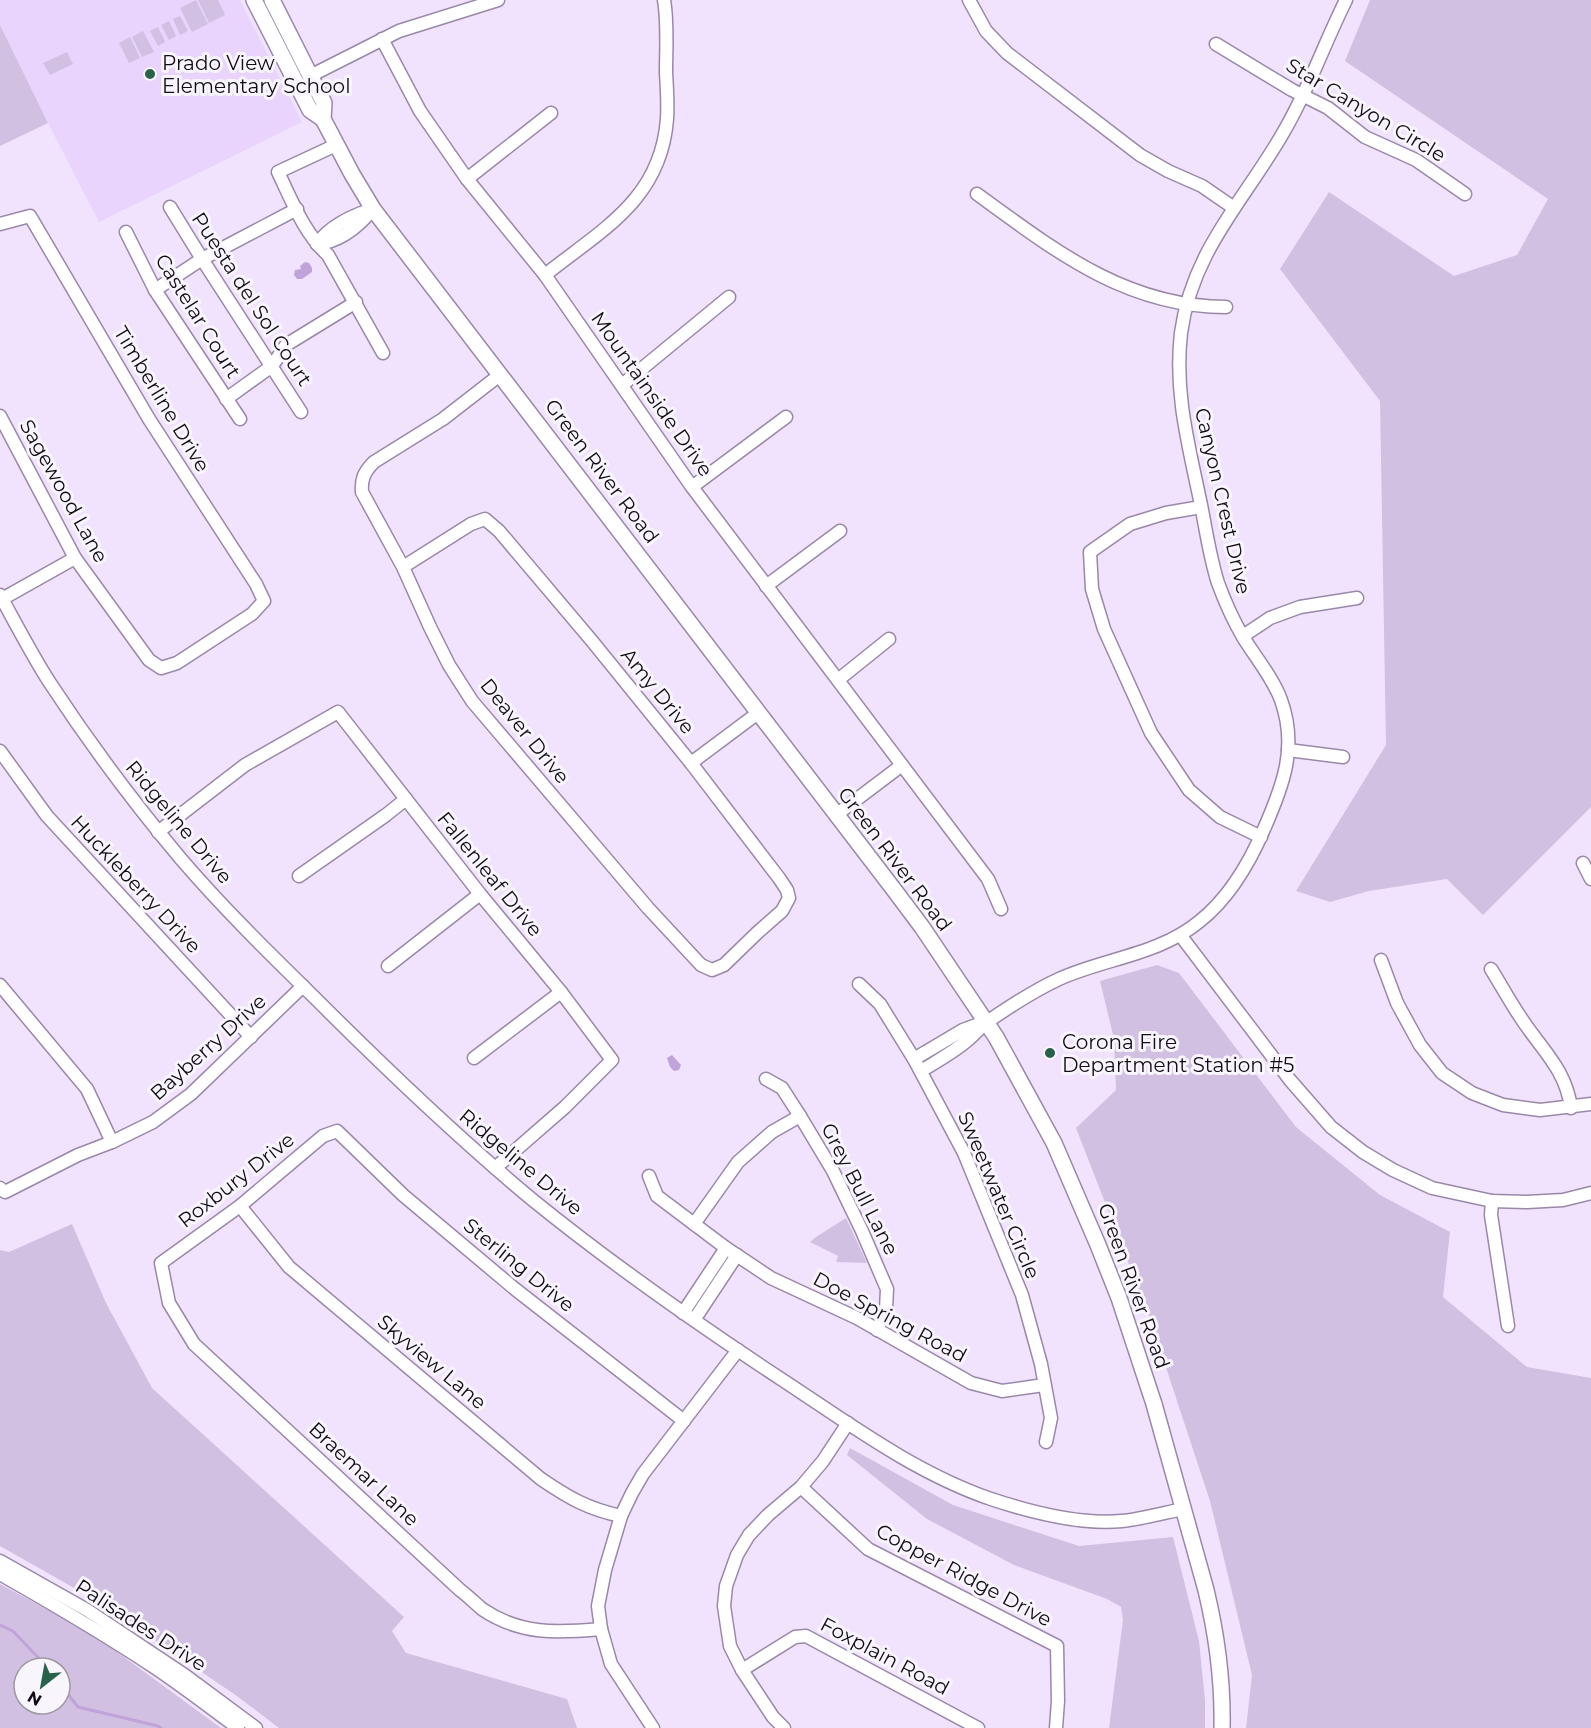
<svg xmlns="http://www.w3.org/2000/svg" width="1591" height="1728" viewBox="0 0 1591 1728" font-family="Montserrat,sans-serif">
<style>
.built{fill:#e9d4fd}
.green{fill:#d2c0e3;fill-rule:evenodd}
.water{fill:#c0a4d9}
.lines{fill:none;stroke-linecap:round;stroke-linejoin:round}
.stream{stroke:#c0a4d9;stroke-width:3}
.minor-casing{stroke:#9988a8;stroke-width:15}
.major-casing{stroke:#9988a8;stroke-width:18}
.minor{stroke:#fff;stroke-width:12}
.major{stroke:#fff;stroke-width:15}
.poi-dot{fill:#29624a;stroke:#f9f5fc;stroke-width:2}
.labels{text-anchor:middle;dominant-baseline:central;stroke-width:6;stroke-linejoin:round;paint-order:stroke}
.poi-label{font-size:20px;fill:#130c18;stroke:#f9f5fc;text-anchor:start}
.street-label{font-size:20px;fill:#130c18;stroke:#f9f5fc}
</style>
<rect width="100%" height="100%" fill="#f1e3fe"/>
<!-- built -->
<polygon class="built" points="0,0 240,0 302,122 99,222 48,123 0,25"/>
<!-- green -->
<g class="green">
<polygon points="196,0 208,24 192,32 180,8"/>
<polygon points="198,0 218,0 225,15 209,23"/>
<polygon points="1370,0 1591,0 1591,807 1483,915 1447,879 1369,891 1330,902 1296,891 1386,745 1380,401 1280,269 1329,192 1454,276 1517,255 1548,199 1345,61"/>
<polygon points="180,16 188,31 180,35 173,19"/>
<polygon points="169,21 176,36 169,40 161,25"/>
<polygon points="0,25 48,123 0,146"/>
<polygon points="158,27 165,42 158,46 150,31"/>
<polygon points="143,31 154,52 142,57 132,37"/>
<polygon points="130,37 140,58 129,63 119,43"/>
<polygon points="67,52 73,64 50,75 43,63"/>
<polygon points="1157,965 1179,973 1296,1127 1380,1195 1450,1232 1443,1297 1527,1367 1591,1378 1591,1728 1246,1728 1252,1675 1210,1501 1148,1313 1076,1128 1116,1090 1114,1039 1100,981"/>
<polygon points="846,1218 867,1263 836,1262 838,1256 810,1242 816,1237"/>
<polygon points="72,1224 106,1303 152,1388 404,1617 392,1631 406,1653 567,1699 577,1728 279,1728 234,1694 97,1601 0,1546 0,1250 9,1252"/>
<polygon points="850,1448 953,1505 1079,1546 1173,1537 1199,1641 1205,1700 1205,1728 1109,1728 1123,1620 1121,1607 1107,1599 1014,1565 927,1519 847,1455"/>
<path d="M0 1584 94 1635 221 1728H0ZM24 1668H60V1704H24Z"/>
</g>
<!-- water -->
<g class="water">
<polygon points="305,262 309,263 312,268 312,272 302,279 297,279 294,275 295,270 301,269 300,266"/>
<polygon points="672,1055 681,1065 679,1070 674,1071 670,1067 667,1058"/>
</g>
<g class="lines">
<!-- stream -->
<g class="stream">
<polyline points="0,1625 13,1631 48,1668"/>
<polyline points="60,1684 78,1707 158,1726 161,1728"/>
</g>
<!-- minor casing -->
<g class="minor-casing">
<g id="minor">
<polyline points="969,0 986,31 1007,53 1140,155 1168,171 1202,186 1234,208"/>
<polyline points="382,39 420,111 467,179 545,275 692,487 988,879 1001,909"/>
<polyline points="1216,44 1292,90 1328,108 1365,137 1416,160 1465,194"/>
<polyline points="310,76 399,31 498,0"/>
<path d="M336 145 278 172C292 201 304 233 328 255L383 353"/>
<polyline points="467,179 551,113"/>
<path d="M977 194C1054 250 1126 307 1226 307"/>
<polyline points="170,207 202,259 301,412"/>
<polyline points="0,224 30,216 149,419 256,584 264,601 252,614 177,663 161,668 149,660 75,558 0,416"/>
<polyline points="126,232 155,290 240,419"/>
<path d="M317 244C340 242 359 226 373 209"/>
<path d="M317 244C329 226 352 216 372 209"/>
<path d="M545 275C601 230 661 200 667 119 668 104 667 88 666 73 666 50 668 22 664 0"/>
<polyline points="155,290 202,259 297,209"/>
<polyline points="622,385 729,297"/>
<polyline points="226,399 272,366 286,345 356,302"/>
<polyline points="692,487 786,417"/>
<polyline points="1201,507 1166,513 1130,524 1090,552 1092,589 1104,629 1151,733 1189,790 1220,817 1261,837"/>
<path d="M403 567 471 524 485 519 499 531 592 641 691 763 779 878 787 890 789 898 782 911 757 933 724 965 712 970 701 965 648 908 472 701 449 665 430 627 403 567 362 492C361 479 364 472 374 462L443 419 501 374"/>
<polyline points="766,586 840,531"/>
<path d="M0 595C16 624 32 655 50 683 90 744 134 803 181 859 223 908 270 954 316 999 386 1069 458 1138 534 1201 613 1265 696 1323 781 1379 848 1423 915 1473 991 1499 1030 1512 1081 1525 1122 1521 1142 1519 1163 1513 1183 1509"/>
<polyline points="2,599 75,558"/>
<polyline points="1243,636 1270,618 1300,607 1357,598"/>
<polyline points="838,680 889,639"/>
<polyline points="1288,750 1343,757"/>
<polyline points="0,751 47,816 251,1037"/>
<polyline points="691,763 758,713"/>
<polyline points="836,815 902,765"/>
<polyline points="158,832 245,765 338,712 480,894 561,992 612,1060 565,1107 495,1168"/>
<polyline points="1583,863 1591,879"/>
<polyline points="299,876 386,815 406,799"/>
<polyline points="1181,936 1290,1080 1331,1127 1363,1152 1393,1170 1432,1188 1492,1201 1527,1202 1563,1200 1591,1193"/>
<polyline points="1381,960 1397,1003 1420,1045 1442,1073 1472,1093 1503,1105 1540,1110 1591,1104"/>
<polyline points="388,966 480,894"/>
<path d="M1491 969C1501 985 1510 1002 1521 1018 1541 1049 1566 1069 1571 1108"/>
<polyline points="859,984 880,1004 914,1059 964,1153 1022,1295 1041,1364 1051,1418 1046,1442"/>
<polyline points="0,985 87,1089 112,1142"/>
<polyline points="474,1058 561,992"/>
<polyline points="914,1059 963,1030 982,1023"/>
<path d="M921 1071C937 1061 956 1051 970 1038 977 1032 982 1025 990 1020 1012 1005 1035 990 1059 979 1105 958 1159 955 1200 921 1230 897 1249 864 1264 829 1283 786 1298 747 1281 700 1273 678 1256 658 1243 637 1233 620 1225 602 1218 583 1210 558 1206 530 1201 505 1189 446 1174 394 1181 333 1192 251 1244 201 1283 133 1308 91 1324 44 1346 0"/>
<polyline points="766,1079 782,1088 800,1116 833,1171 862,1231 887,1289 886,1309 877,1330"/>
<polyline points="649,1176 657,1196 726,1248 771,1278 857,1318 971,1383 1002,1391 1044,1385"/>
<polyline points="0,1188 5,1192 78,1155 112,1142 153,1122 191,1094 303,986"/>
<polyline points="1492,1201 1491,1215 1508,1326"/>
<path d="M240 1206 289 1267 541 1479C569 1498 588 1509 621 1516"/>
<polyline points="694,1224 738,1162 772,1132 800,1116"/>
<polyline points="683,1313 726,1248"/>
<polyline points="694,1320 737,1255"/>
<polyline points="801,1487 868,1549 1057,1646 1058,1701 1056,1728"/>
<polyline points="0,1561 87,1610 186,1676 256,1728"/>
<path d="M0 1574C53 1604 106 1635 157 1669 185 1688 211 1708 238 1728"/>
<path d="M601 1629C557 1633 520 1635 482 1609 475 1603 468 1596 460 1590L194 1344 169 1303 161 1263 240 1206 323 1136 337 1131 403 1195 515 1289 684 1421"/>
<polyline points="742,1670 795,1637 806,1636 978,1728"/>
<polyline points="653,1728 611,1664 601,1629 598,1606 605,1570 621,1516 632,1493 643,1474 738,1350"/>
<polyline points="784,1728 773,1717 742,1670 730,1646 724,1606 726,1586 737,1555 749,1535 768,1515 801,1487 823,1461 848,1423"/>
</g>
</g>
<!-- major casing -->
<g class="major-casing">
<g id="major">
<polyline points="254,0 310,110 323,119"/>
<path d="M272 0 324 103 323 119 352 174 373 209 895 891 922 927 996 1037 1054 1143 1098 1245 1119 1298 1154 1404 1206 1590C1217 1636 1223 1681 1222 1728"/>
</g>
</g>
<!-- minor -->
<use href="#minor" class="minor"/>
<!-- major -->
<use href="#major" class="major"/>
</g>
<!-- markers -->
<g class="poi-dot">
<circle cx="150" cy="74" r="6"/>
<circle cx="1050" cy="1053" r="6"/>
</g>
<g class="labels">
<!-- poi labels -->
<g class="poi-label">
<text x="162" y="63">Prado View<tspan x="162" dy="23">Elementary School</tspan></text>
<text x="1062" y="1042">Corona Fire<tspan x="1062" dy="23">Department Station #5</tspan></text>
</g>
<!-- street labels -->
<g class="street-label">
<text transform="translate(1366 110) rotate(31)">Star Canyon Circle</text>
<text transform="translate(252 299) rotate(57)">Puesta del Sol Court</text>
<text transform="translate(198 316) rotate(58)">Castelar Court</text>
<text transform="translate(652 394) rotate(55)">Mountainside Drive</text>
<text transform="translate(162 399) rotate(59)">Timberline Drive</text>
<text transform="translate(602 471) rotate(53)">Green River Road</text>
<text transform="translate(64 491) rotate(61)">Sagewood Lane</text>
<text transform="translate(1223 501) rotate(77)">Canyon Crest Drive</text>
<text transform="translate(658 691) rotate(51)">Amy Drive</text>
<text transform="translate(525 731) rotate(51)">Deaver Drive</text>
<text transform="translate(179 822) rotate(50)">Ridgeline Drive</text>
<text transform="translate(895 859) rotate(53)">Green River Road</text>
<text transform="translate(490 874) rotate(51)">Fallenleaf Drive</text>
<text transform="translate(136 884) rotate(47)">Huckleberry Drive</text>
<text transform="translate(208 1047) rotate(-42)">Bayberry Drive</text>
<text transform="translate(521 1162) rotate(40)">Ridgeline Drive</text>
<text transform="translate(236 1180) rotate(-38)">Roxbury Drive</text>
<text transform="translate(860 1189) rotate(63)">Grey Bull Lane</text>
<text transform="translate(999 1195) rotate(67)">Sweetwater Circle</text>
<text transform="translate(519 1265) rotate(39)">Sterling Drive</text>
<text transform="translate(1134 1286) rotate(70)">Green River Road</text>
<text transform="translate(890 1317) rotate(28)">Doe Spring Road</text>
<text transform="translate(432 1362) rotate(40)">Skyview Lane</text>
<text transform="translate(364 1474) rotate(43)">Braemar Lane</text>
<text transform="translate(964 1575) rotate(28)">Copper Ridge Drive</text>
<text transform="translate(141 1625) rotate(33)">Palisades Drive</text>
<text transform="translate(885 1656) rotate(28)">Foxplain Road</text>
</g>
</g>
<!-- north arrow -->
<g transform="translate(42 1686) rotate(211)"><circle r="28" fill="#f9f5fc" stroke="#9d98a1" stroke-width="1.5"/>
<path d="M0-4.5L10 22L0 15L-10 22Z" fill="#29624a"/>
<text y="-9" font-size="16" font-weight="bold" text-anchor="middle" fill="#130c18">N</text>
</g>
</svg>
